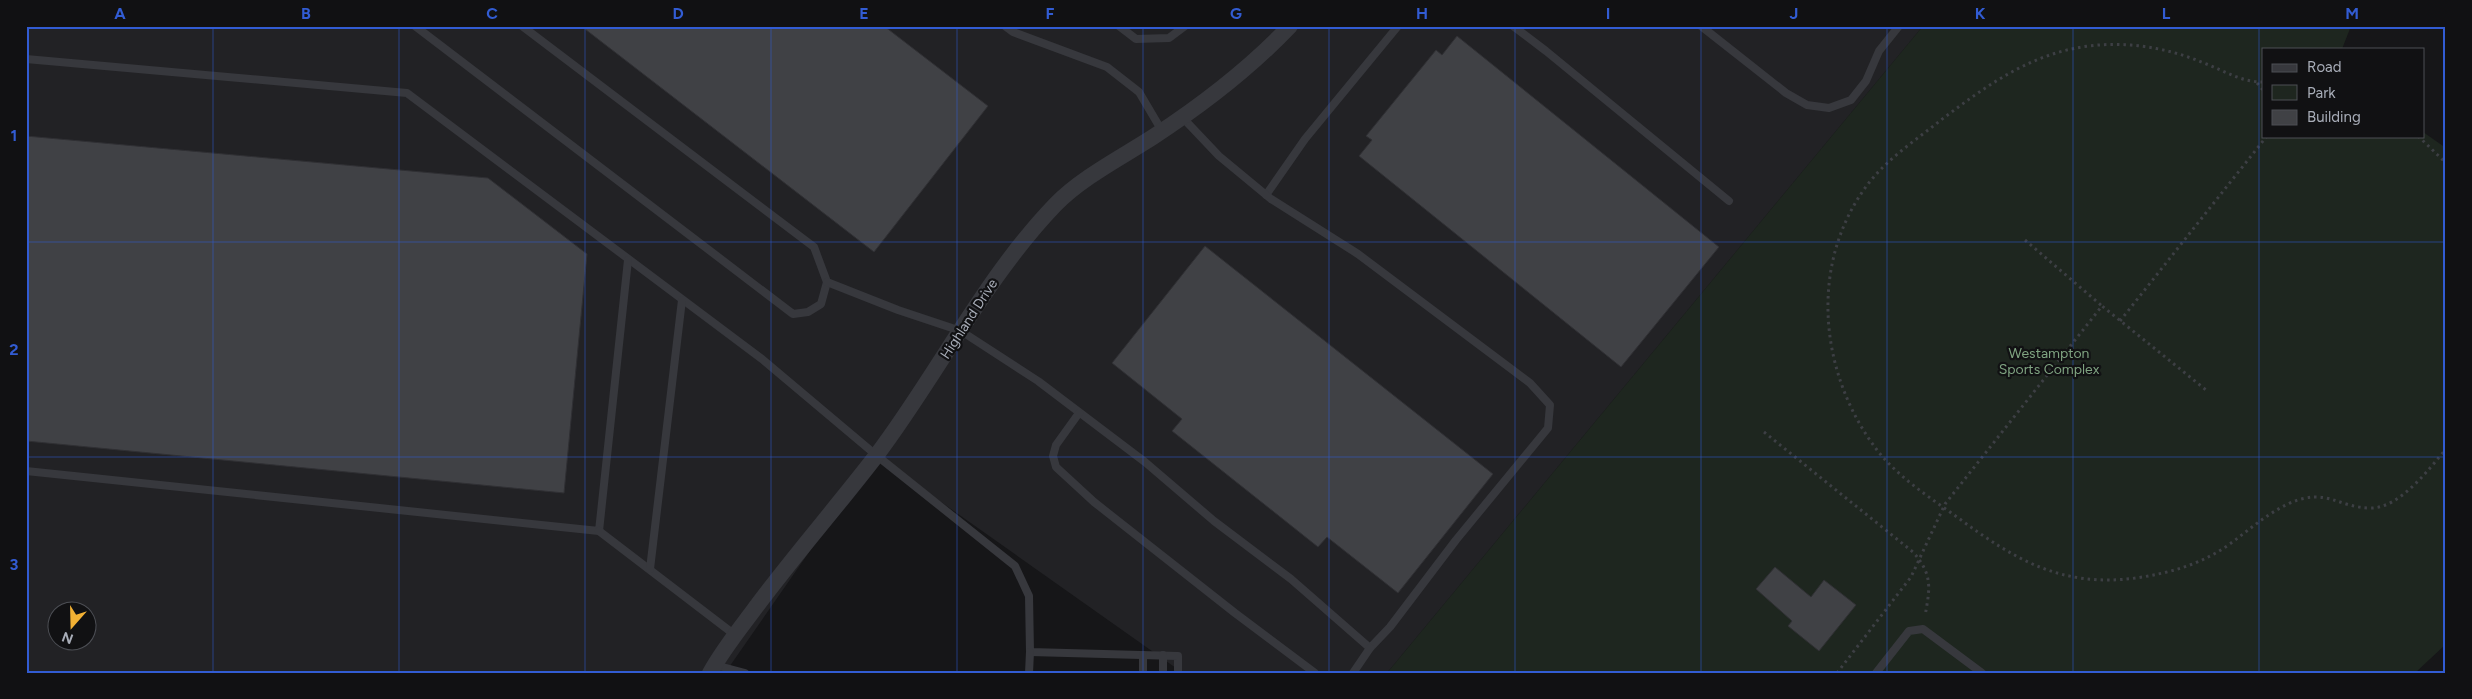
<svg xmlns="http://www.w3.org/2000/svg" width="2472" height="699" viewBox="0 0 2472 699" font-family="Figtree,sans-serif">
<style>
.built{fill:#222225;fill-rule:evenodd}
.green{fill:#1e261f}
.building{fill:#404145;stroke:#303034}
.lines{fill:none;stroke-linecap:round;stroke-linejoin:round}
.path{stroke:#3d3f44;stroke-width:3;stroke-dasharray:2.5 4;stroke-linecap:butt}
.service{stroke:#37383d;stroke-width:8}
.minor{stroke:#37383d;stroke-width:16}
.grid{fill:none;stroke:#325cd3;stroke-width:1;stroke-opacity:0.55}
.labels{text-anchor:middle;dominant-baseline:central;stroke-width:4.5;stroke-linejoin:round;paint-order:stroke}
.street-label{font-size:14px;fill:#a8adb8;stroke:#111113}
.park-label{font-size:14px;fill:#7fa381;stroke:#111113}
.neatline{fill:none;stroke:#325cd3;stroke-width:2}
.grid-label{font-size:16px;text-anchor:middle;font-weight:bold;fill:#325cd3}
</style>
<rect width="100%" height="100%" fill="#161618"/>
<!-- built -->
<path class="built" d="M26 26H1923L1387 673H1183L876 456 725 673H26ZM58 612H88V642H58Z"/>
<!-- green -->
<polygon class="green" points="1923,26 2351,26 2342,49 2263,49 2263,136 2423,136 2423,132 2446,148 2446,644 2415,673 1387,673"/>
<!-- building -->
<g class="building">
<polygon points="581,26 884,26 988,106 874,252"/>
<polygon points="1457,36 1719,247 1621,367 1359,156 1372,140 1366,136 1436,50 1442,55"/>
<polygon points="26,136 488,178 587,254 564,493 26,441"/>
<polygon points="1205,246 1493,474 1398,593 1327,537 1318,547 1172,431 1182,419 1112,363"/>
<polygon points="1775,567 1811,597 1824,580 1856,605 1819,651 1788,626 1792,621 1756,589"/>
</g>
<g class="lines">
<!-- path -->
<g class="path">
<path d="M2263 82C2241 82 2225 71 2204 63 2168 48 2128 41 2089 46 2031 53 1986 86 1941 120 1916 140 1888 158 1868 184 1808 263 1819 374 1877 450 1898 477 1929 497 1957 517 2014 559 2061 588 2136 578 2169 573 2199 565 2227 546 2248 531 2266 514 2290 503 2327 487 2338 508 2371 508 2400 508 2429 469 2446 449"/>
<polyline points="2257,83 2263,90"/>
<polyline points="2418,136 2446,163"/>
<polyline points="2025,240 2102,306"/>
<polyline points="2120,321 2267,136"/>
<path d="M1764 432 1913 552C1933 575 1930 588 1925 616"/>
<polyline points="1837,673 1911,577 1945,504 2102,306 2206,390"/>
</g>
<!-- service -->
<g class="service">
<polyline points="415,26 793,314 808,312 821,304 827,282 814,247 522,26"/>
<polyline points="1005,26 1013,32 1107,67 1139,92 1162,131"/>
<polyline points="1119,26 1136,39 1169,38 1185,26"/>
<polyline points="1513,26 1546,51 1729,201"/>
<polyline points="1701,26 1786,93 1807,105 1829,108 1851,100 1866,81 1879,51 1899,26"/>
<polyline points="26,59 407,93 762,359 876,455 1015,566 1029,596 1030,652 1178,656 1178,673"/>
<polyline points="1266,195 1305,139 1398,26"/>
<polyline points="827,282 898,310 961,331 1038,381 1145,462 1214,521 1291,579 1370,648 1390,627 1456,540 1548,428 1550,405 1530,383 1358,254 1271,199 1219,156 1182,117"/>
<polyline points="1079,413 1056,445 1053,456 1056,467 1094,502 1235,613 1315,673"/>
<polyline points="26,471 599,531 628,260"/>
<polyline points="599,531 735,635"/>
<polyline points="650,569 682,300"/>
<polyline points="715,665 745,673"/>
<polyline points="1029,673 1030,652"/>
<polyline points="1143,673 1143,655"/>
<polyline points="1163,673 1163,655"/>
<polyline points="1353,673 1370,648"/>
<polyline points="1876,673 1909,631 1923,629 1982,673"/>
</g>
<!-- minor -->
<path class="minor" d="M710 673C722 651 738 631 753 611 792 558 836 508 876 456 938 374 984 279 1055 205 1081 178 1122 157 1153 137 1202 105 1250 68 1290 26"/>
</g>
<!-- grid -->
<path class="grid" d="M213 26V673M399 26V673M585 26V673M771 26V673M957 26V673M1143 26V673M1329 26V673M1515 26V673M1701 26V673M1887 26V673M2073 26V673M2259 26V673M26 242H2446M26 457H2446"/>
<g class="labels">
<!-- street labels -->
<g class="street-label">
<text transform="translate(969 319) rotate(-57)">Highland Drive</text>
</g>
<!-- park labels -->
<g class="park-label">
<text x="2049" y="353">Westampton<tspan x="2049" dy="16">Sports Complex</tspan></text>
</g>
</g>
<!-- border -->
<rect width="2472" height="699" fill="none" stroke="#111113" stroke-width="55"/>
<!-- legend -->
<rect x="2262" y="48" width="162" height="90" fill="#111113" stroke="#4d4f55"/>
<rect x="2272" y="64" width="25" height="8" fill="#37383d" stroke="#4d4f55"/>
<text x="2307" y="72" font-size="15" fill="#a8adb8">Road</text>
<rect x="2272" y="85" width="25" height="15" fill="#1e261f" stroke="#4d4f55"/>
<text x="2307" y="98" font-size="15" fill="#a8adb8">Park</text>
<rect x="2272" y="110" width="25" height="15" fill="#404145" stroke="#4d4f55"/>
<text x="2307" y="122" font-size="15" fill="#a8adb8">Building</text>
<!-- north arrow -->
<g transform="translate(72 626) rotate(200)"><circle r="24" fill="#111113" stroke="#4d4f55"/>
<path d="M0-4L9 19L0 12L-9 19Z" fill="#f2b134"/>
<text y="-8" font-size="14" font-weight="bold" text-anchor="middle" fill="#a8adb8">N</text>
</g>
<rect x="28" y="28" width="2416" height="644" class="neatline"/>
<g class="grid-label">
<text x="120" y="19">A</text>
<text x="306" y="19">B</text>
<text x="492" y="19">C</text>
<text x="678" y="19">D</text>
<text x="864" y="19">E</text>
<text x="1050" y="19">F</text>
<text x="1236" y="19">G</text>
<text x="1422" y="19">H</text>
<text x="1608" y="19">I</text>
<text x="1794" y="19">J</text>
<text x="1980" y="19">K</text>
<text x="2166" y="19">L</text>
<text x="2352" y="19">M</text>
<text x="14" y="141">1</text>
<text x="14" y="355">2</text>
<text x="14" y="570">3</text>
</g>
</svg>
